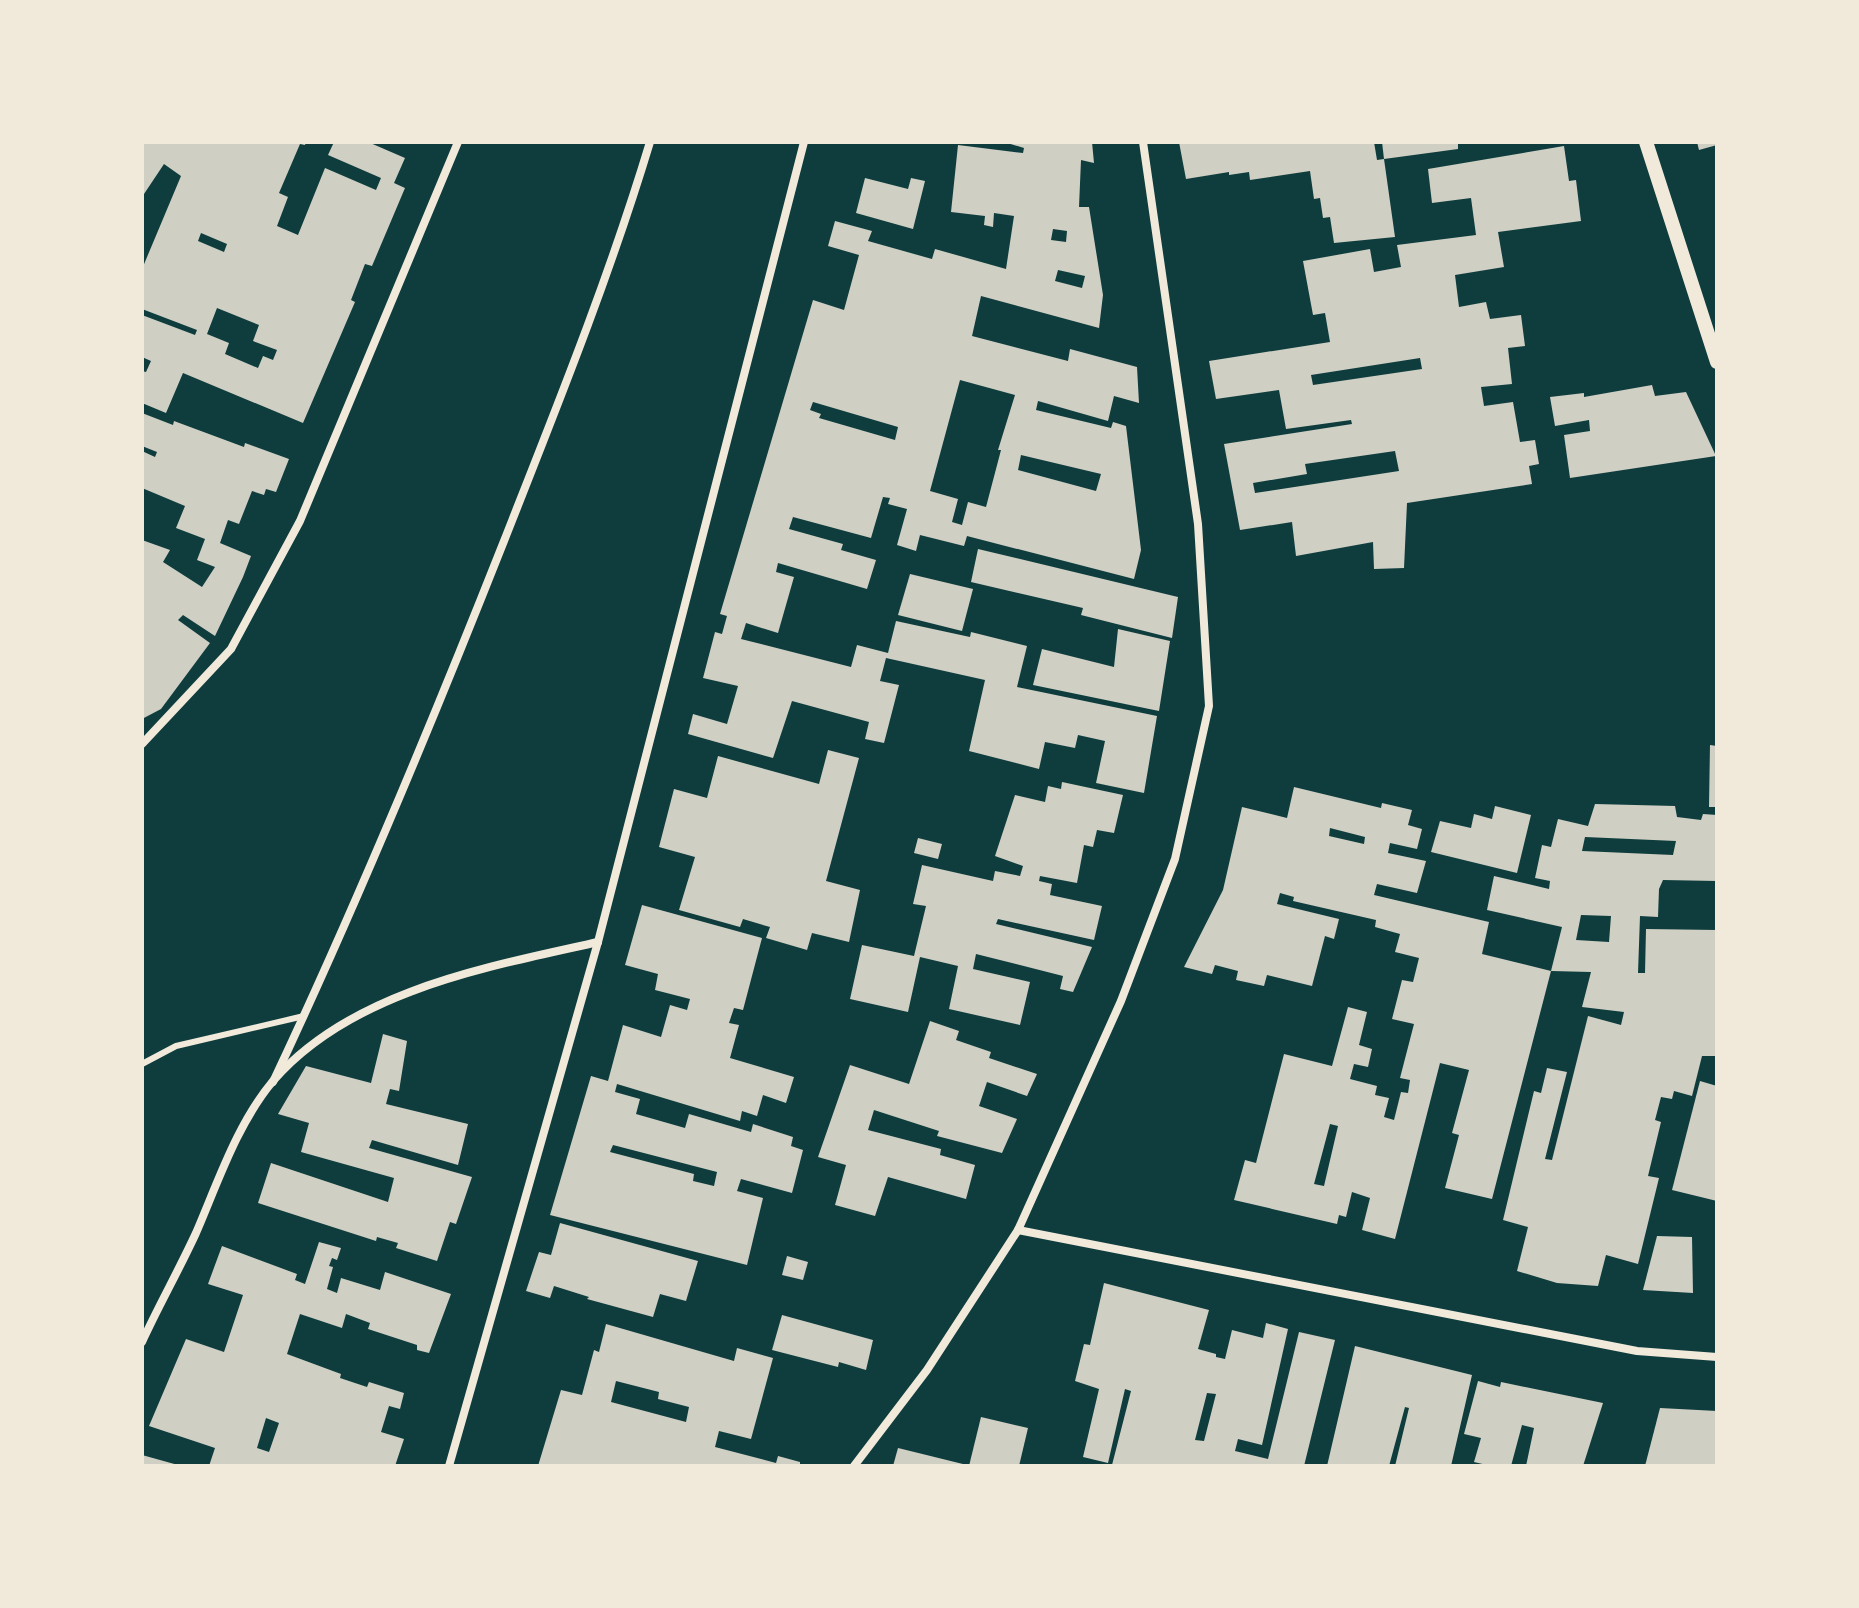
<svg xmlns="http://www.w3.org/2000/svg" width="1859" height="1608" viewBox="0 0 1859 1608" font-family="'PT Sans',sans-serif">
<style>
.building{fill:#cfcfc3;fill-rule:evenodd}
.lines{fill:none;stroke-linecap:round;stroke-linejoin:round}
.service{stroke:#f1e9da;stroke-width:6}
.minor{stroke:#f1e9da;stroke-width:8}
.tertiary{stroke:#f1e9da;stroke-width:14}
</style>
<rect width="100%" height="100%" fill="#0f3d3e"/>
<!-- building -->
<g class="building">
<path d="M142 142H306L305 145 300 144 279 193 288 197 277 226 298 235 325 168 376 190 381 178 328 155 334 142H368L405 158 394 183 405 188 372 266 365 264 351 300 355 302 303 423 183 373 166 413 142 403V371L146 372 151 361 142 357V315L195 335 197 330 142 309V269L181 176 164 164 142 197ZM201 233 227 244 224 252 198 241ZM217 308 259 325 253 341 277 350 273 360 263 356 258 368 225 354 229 343 207 334Z"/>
<path d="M1004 142H1092L1094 163 1081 160 1079 207H1089L1103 295 1099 328 981 296 972 336 1068 361 1070 349 1137 367 1139 403 1114 396 1108 421 1038 401 1036 410 1111 428 1113 422 1126 426 1141 550 1134 579 967 536 964 546 920 535 916 551 897 545 907 509 888 504 890 498 883 497 871 538 793 517 789 529 843 544 841 550 876 560 867 589 778 563 776 572 794 577 778 633 746 623 741 639 851 667 857 645 888 653 896 621 970 637 971 632 1027 646 1017 687 1157 716 1144 793 1096 783 1105 741 1078 735 1075 748 1045 742 1039 769 969 751 985 680 886 658 880 681 899 685 884 743 865 739 869 722 792 701 773 758 688 734 693 714 727 724 738 686 703 678 715 632 722 634 727 616 720 614 813 300 844 310 859 255 828 246 835 221 872 231 868 241 932 259 935 249 1006 269 1014 216 994 213 993 227 984 225 985 216 951 212 958 145 1023 153 1024 148ZM1053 229 1067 231 1066 242 1051 240ZM1058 270 1085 276 1082 288 1055 281ZM960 380 1015 395 998 450H1001L986 507 968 502 962 525 952 522 958 499 930 491ZM813 402 898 427 895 440 819 418 821 414 810 410ZM1021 455 1101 474 1096 491 1018 470Z"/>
<polygon points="1179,142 1374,142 1377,160 1384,159 1395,237 1334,243 1330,217 1323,218 1320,198 1314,199 1310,171 1250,180 1249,172 1229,175 1229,172 1186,179"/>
<polygon points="1382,142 1458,142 1458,149 1384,159"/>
<polygon points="1697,142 1717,142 1717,145 1699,150"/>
<path d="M1564 146 1569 181 1576 180 1581 221 1498 232 1504 267 1455 275 1459 307 1486 302 1490 319 1521 315 1525 346 1508 348 1512 384 1481 387 1484 406 1513 402 1520 442 1535 440 1539 464 1529 466 1532 484 1407 503 1404 568 1374 569 1373 542 1296 556 1292 522 1240 530 1224 444 1352 424 1351 420 1286 429 1279 390 1216 399 1209 361 1330 342 1325 313 1313 315 1303 261 1370 249 1374 272 1401 267 1397 245 1476 235 1471 198 1432 203 1428 169ZM1420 358 1422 369 1313 385 1311 375ZM1395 451 1399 471 1255 493 1253 483 1307 474 1305 464Z"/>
<polygon points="865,178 908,189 911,178 925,181 913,229 856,213"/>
<polygon points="1652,385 1655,396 1686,392 1716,456 1570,478 1564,435 1590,431 1589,420 1555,426 1550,397 1584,393 1584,397"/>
<polygon points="142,413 173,425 174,421 244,447 245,443 289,459 276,492 266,489 264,495 252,491 239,524 228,520 220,543 251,556 243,577 215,636 183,615 178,620 210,643 161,709 142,719 142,540 170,550 163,562 202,587 215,567 197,560 205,539 176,528 185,506 142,488 142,451 155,457 157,452 142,446"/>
<polygon points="978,549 1178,597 1172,638 1081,615 1083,608 971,582"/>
<polygon points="910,574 973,589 962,631 898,615"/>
<polygon points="1118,629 1170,641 1159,711 1033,685 1042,649 1114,667"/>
<polygon points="1710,745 1717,746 1717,807 1709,807"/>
<polygon points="828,750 859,758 826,881 860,890 849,942 812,933 807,950 766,938 770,927 743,919 740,927 679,910 695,857 659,847 674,789 707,798 718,756 819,784"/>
<polygon points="1062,782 1123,795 1114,833 1097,830 1093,847 1084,845 1077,883 1040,876 1039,881 1052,884 1050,895 1102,906 1094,940 998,919 996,924 1092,947 1073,992 1060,989 1063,976 976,954 973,969 1030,982 1020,1025 949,1009 958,966 920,957 908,1012 850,999 862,945 914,956 926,906 913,904 922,865 993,881 995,871 1020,876 1023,866 995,856 1015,795 1045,802 1048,786 1061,789"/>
<path d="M1294 787 1381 808 1382 803 1412 810 1408 825 1422 829 1417 849 1390 843 1388 853 1426 861 1417 893 1377 884 1374 895 1489 922 1482 954 1551 971 1492 1199 1445 1188 1459 1135 1452 1133 1469 1070 1440 1063 1395 1239 1362 1230 1370 1198 1352 1192 1346 1217 1339 1215 1337 1224 1234 1200 1245 1160 1256 1163 1284 1054 1332 1066 1348 1007 1367 1012 1359 1045 1372 1049 1368 1067 1354 1064 1350 1079 1377 1086 1375 1095 1389 1098 1384 1117 1394 1120 1401 1092 1408 1093 1410 1080 1400 1078 1414 1024 1392 1019 1402 980 1413 982 1419 958 1395 952 1400 934 1375 927 1376 920 1293 901 1294 897 1280 893 1277 904 1339 919 1334 939 1325 936 1312 986 1267 975 1264 986 1236 980 1238 971 1215 965 1212 974 1184 967 1223 890 1242 807 1287 818ZM1330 828 1365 837 1364 844 1329 836ZM1330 1124 1338 1126 1324 1186 1314 1184Z"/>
<path d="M1595 804 1675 806 1677 817 1701 820 1703 814 1717 815V881L1663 880 1659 889 1658 917 1640 916 1638 973H1645L1646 929 1717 930V1056H1702L1692 1096 1674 1091 1672 1099 1661 1097 1655 1120 1661 1122 1648 1176 1659 1178 1638 1264 1606 1255 1598 1286 1557 1283 1517 1271 1528 1227 1503 1220 1534 1091 1541 1093 1547 1068 1567 1072 1545 1159 1552 1160 1588 1016 1621 1025 1624 1012 1582 1007 1591 972 1551 971 1562 927 1487 910 1494 876 1549 889 1550 881 1535 878 1542 845 1551 847 1558 819 1588 826ZM1585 837 1676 841 1673 855 1582 851ZM1581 915 1611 916 1609 942 1576 940Z"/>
<polygon points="1495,806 1531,815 1517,873 1431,852 1440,821 1471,828 1474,814 1492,819"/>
<polygon points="918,838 942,844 938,859 914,853"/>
<path d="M642 905 762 938 743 1010 734 1008 729 1023 739 1025 730 1058 794 1077 786 1103 763 1095 757 1116 742 1111 740 1121 617 1084 615 1092 640 1099 636 1114 685 1128 689 1114 751 1132 753 1124 793 1137 791 1146 803 1150 792 1193 741 1179 737 1191 763 1198 747 1265 550 1215 591 1076 608 1081 623 1025 661 1037 670 1005 687 1010 690 999 655 990 658 974 625 965ZM613 1145 717 1172 714 1186 693 1181 694 1174 610 1152Z"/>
<polygon points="930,1021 959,1031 956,1040 991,1052 989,1058 1037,1074 1027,1096 987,1082 979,1106 1017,1119 1002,1153 937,1136 939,1131 874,1110 868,1130 941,1149 940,1155 975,1165 966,1199 888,1177 875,1216 835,1205 846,1165 818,1157 850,1065 909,1084"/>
<polygon points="383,1034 407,1041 399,1091 390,1089 386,1104 468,1124 458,1165 372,1140 369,1148 472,1177 456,1224 450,1222 437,1261 396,1248 398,1243 377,1237 376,1241 258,1203 271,1163 388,1202 394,1178 301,1152 309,1123 278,1114 306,1066 371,1083"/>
<polygon points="1700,1081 1717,1086 1717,1201 1672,1190"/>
<polygon points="560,1223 698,1261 686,1301 660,1294 653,1317 587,1299 589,1297 554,1286 550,1298 526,1291 539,1252 551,1255"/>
<polygon points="1657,1236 1692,1237 1693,1293 1643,1290"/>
<path d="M319 1242 341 1248 337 1260 332 1258 329 1266 333 1267 327 1289 337 1293 341 1278 380 1290 385 1272 451 1294 429 1353 417 1350V1345L368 1329 370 1323 346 1314 342 1328 300 1314 287 1354 341 1374 340 1378 367 1387 369 1382 404 1393 400 1409 389 1406 381 1432 404 1439 395 1466H209L215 1448 149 1426 186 1339 224 1352 243 1295 208 1284 222 1246 297 1274 295 1280 305 1284ZM266 1418 279 1423 269 1452 257 1448Z"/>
<polygon points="787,1256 808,1262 803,1280 782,1275"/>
<path d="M1104 1283 1209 1310 1198 1349 1216 1354V1357L1225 1359 1232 1330 1263 1338 1266 1323 1288 1329 1262 1445 1238 1439 1235 1451 1268 1459 1299 1332 1335 1340 1304 1466 1112 1465 1131 1391 1125 1389 1108 1463 1083 1457 1099 1389 1075 1381 1084 1344 1090 1345ZM1207 1393 1216 1394 1204 1441 1195 1440Z"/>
<polygon points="782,1315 873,1340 866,1370 839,1362 838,1367 772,1350"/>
<path d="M606 1324 734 1361 737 1348 773 1358 751 1439 719 1431 715 1447 776 1463 778 1456 800 1462V1466H538L561 1390 582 1395 594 1350 599 1352ZM616 1381 659 1392 658 1399 689 1407 686 1422 611 1402Z"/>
<polygon points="1355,1346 1472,1375 1451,1466 1395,1466 1409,1408 1405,1407 1389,1466 1327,1466"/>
<polygon points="1478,1381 1500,1387 1501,1382 1603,1403 1583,1466 1526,1466 1534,1428 1522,1425 1511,1466 1491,1466 1474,1462 1481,1438 1464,1434"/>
<polygon points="1660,1408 1717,1411 1717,1466 1645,1466"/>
<polygon points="981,1417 1028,1428 1019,1466 969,1466"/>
<polygon points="898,1448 967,1465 967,1466 893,1466"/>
<polygon points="142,1455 178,1465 178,1466 142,1466"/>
</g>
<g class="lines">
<!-- service -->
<polyline class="service" points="142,1064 176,1046 304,1016"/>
<!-- minor -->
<g class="minor">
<polyline points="142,744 231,649 300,521 458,142"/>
<path d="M273 1082C357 904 432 723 504 541 556 409 609 278 650 142"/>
<polyline points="1018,1230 1637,1351 1717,1357"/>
<path d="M142 1342C159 1305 179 1270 196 1233 218 1182 237 1124 273 1081 351 991 487 967 598 942"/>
<polyline points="449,1466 598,942 804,142"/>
<polyline points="854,1466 927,1370 1018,1230 1121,1001 1175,859 1209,706 1198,524 1143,142"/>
</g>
<!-- tertiary -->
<polyline class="tertiary" points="1646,142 1717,362"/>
</g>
<!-- border -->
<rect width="1859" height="1608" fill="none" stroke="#f1e9da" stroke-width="288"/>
</svg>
